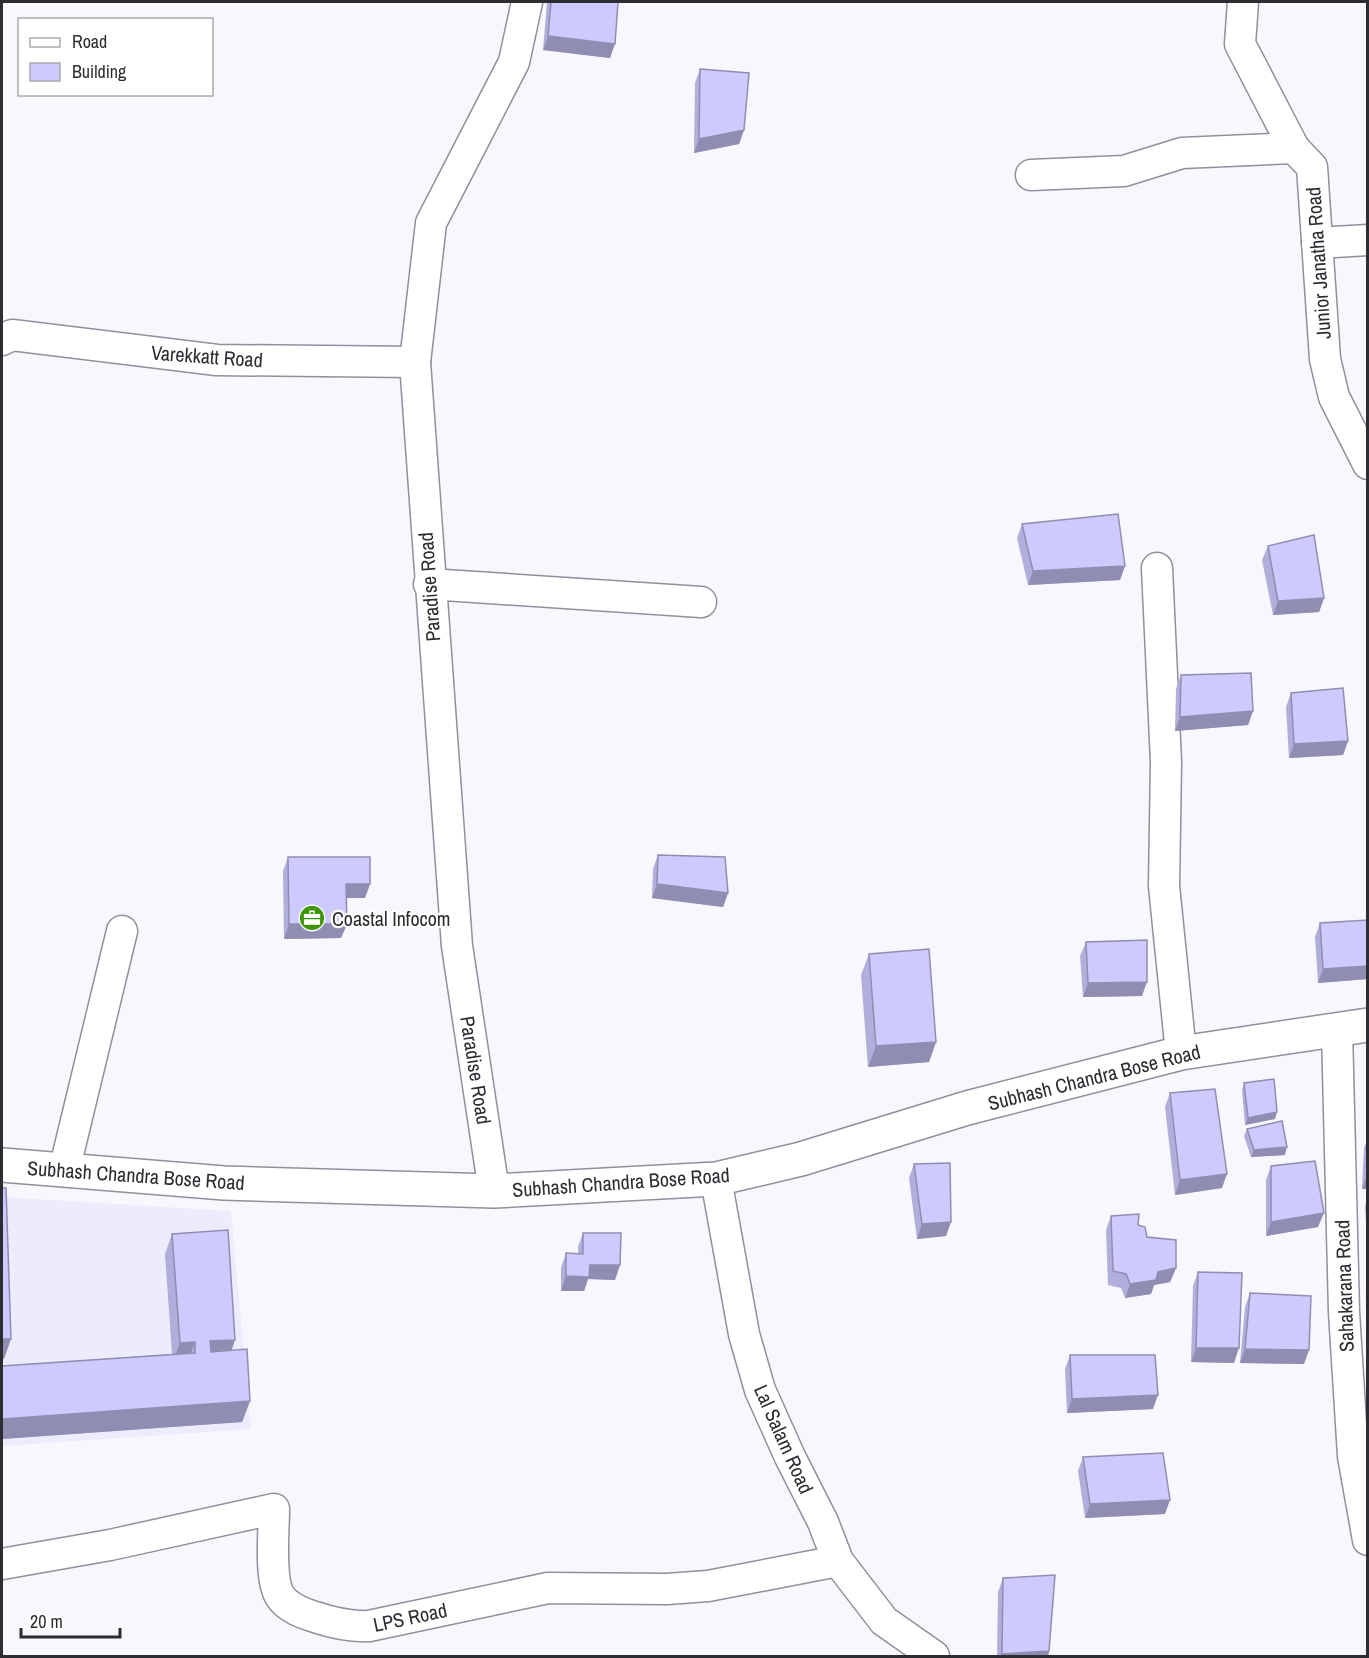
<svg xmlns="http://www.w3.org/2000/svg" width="1369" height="1658" viewBox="0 0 1369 1658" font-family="'Archivo Narrow',sans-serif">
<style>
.built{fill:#ececfd}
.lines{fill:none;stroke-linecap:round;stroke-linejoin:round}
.street-casing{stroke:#908f9c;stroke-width:33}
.secondary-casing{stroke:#908f9c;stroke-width:36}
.street{stroke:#fff;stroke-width:30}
.secondary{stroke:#fff;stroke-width:33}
.wall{fill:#b0aeda}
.shaded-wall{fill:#908db2}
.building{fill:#cdcafe;stroke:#908db2;stroke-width:1.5}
.labels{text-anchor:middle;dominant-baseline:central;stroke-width:4.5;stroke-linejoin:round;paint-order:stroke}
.street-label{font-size:20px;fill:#2d2c32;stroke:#fff}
.poi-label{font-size:20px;fill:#2d2c32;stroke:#fff;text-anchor:start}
</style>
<rect width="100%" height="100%" fill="#f7f7fd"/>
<!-- built -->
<polygon class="built" points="2,1197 231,1211 251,1429 2,1446"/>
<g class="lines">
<!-- street casing -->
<g class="street-casing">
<g id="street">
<polyline points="1243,2 1240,44 1294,148 1312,167 1325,359 1334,397 1368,464"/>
<polyline points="1031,175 1124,171 1182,153 1294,148"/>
<polyline points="1317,243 1368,240"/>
<polyline points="2,340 12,335 217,360 415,362"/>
<polyline points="1157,568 1166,762 1164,886 1181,1053"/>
<polyline points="429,584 701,602"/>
<polyline points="1337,1030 1344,1312 1353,1456 1368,1540"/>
<polyline points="64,1171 122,931"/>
<polyline points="716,1179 744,1334 760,1390 790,1457 823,1522 838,1561 884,1621 934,1656"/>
<polyline points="494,1191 457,946 415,362 431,223 514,62 527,2"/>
<path d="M2 1564 110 1545 274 1509C274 1530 269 1579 280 1596 288 1608 302 1613 315 1617 333 1623 350 1627 369 1626L548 1588 667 1589 708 1586 838 1561"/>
</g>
</g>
<!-- secondary casing -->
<g class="secondary-casing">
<polyline id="secondary" points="2,1165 224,1183 494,1191 716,1179 801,1159 967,1108 1181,1053 1368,1025"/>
</g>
<!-- street -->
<use href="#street" class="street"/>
<!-- secondary -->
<use href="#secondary" class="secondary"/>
</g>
<!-- wall -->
<g class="wall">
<polygon points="547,2 618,2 610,58 543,50"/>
<polygon points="700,69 744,130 739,144 694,153 695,83"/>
<polygon points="1022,524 1125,566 1120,580 1028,585 1017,538"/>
<polygon points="1268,546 1324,598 1319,612 1273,615 1262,560"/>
<polygon points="1181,675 1253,711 1248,725 1175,731 1176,689"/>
<polygon points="1291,693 1348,741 1343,755 1289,758 1286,707"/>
<polygon points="658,855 728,893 723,907 652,898 653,869"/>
<polygon points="288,857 370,884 365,898 346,898 347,924 341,938 284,939 283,871"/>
<polygon points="1368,920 1368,979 1318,983 1315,937 1320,923"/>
<polygon points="1086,942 1142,996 1083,997 1080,956"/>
<polygon points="869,954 936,1042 929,1062 868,1067 861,975"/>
<polygon points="1244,1083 1275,1119 1245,1125 1242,1090"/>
<polygon points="1170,1093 1222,1188 1175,1195 1165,1107"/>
<polygon points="1247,1129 1285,1155 1251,1157 1244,1136"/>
<polygon points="1368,1138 1368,1189 1362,1189 1364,1148"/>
<polygon points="914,1164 946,1236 917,1239 909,1178"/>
<polygon points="1271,1166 1318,1227 1266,1236 1266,1180"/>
<polygon points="1368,1199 1368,1254 1365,1206"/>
<polygon points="1111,1216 1138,1225 1147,1237 1176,1268 1170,1282 1154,1285 1151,1294 1125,1298 1121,1288 1108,1285 1106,1230"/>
<polygon points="583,1233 620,1265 615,1280 588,1279 584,1291 561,1291 561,1268 566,1253 578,1254 578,1247"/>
<polygon points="172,1234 232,1350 250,1401 242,1422 2,1439 2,1366 172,1354 165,1254"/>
<polygon points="1198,1272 1234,1363 1191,1362 1193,1286"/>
<polygon points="1250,1293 1304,1364 1240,1363 1245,1307"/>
<polygon points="1070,1355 1153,1409 1067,1413 1065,1369"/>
<polygon points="1083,1457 1165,1514 1085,1518 1078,1471"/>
<polygon points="1003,1578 1049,1651 1048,1656 997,1656 998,1592"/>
</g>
<!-- shaded-wall -->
<g class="shaded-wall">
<polygon points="548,36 615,44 610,58 543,50"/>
<polygon points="744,130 739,144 694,153 699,139"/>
<polygon points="1125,566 1120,580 1028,585 1033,571"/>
<polygon points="1324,598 1319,612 1273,615 1278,601"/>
<polygon points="1253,711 1248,725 1175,731 1180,717"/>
<polygon points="1348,741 1343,755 1289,758 1294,744"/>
<polygon points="346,884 370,884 365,898 341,898"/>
<polygon points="657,884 728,893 723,907 652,898"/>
<polygon points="289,924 347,924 341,938 284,939"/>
<polygon points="1368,966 1368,979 1318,983 1323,969"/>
<polygon points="1147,982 1142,996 1083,997 1088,983"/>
<polygon points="936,1042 929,1062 868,1067 876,1046"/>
<polygon points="1277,1112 1275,1119 1245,1125 1248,1118"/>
<polygon points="1287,1147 1285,1155 1251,1157 1254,1150"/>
<polygon points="1227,1174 1222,1188 1175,1195 1180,1180"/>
<polygon points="1367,1175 1368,1189 1362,1189"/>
<polygon points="1324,1213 1318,1227 1266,1236 1271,1222"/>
<polygon points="951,1222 946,1236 917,1239 922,1224"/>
<polygon points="590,1265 620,1265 615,1280 588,1279 584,1291 561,1291 566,1276"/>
<polygon points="1176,1268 1170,1282 1154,1285 1151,1294 1125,1298 1130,1284 1158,1272"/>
<polygon points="2,1339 11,1339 4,1359 2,1359"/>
<polygon points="235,1340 228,1361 203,1362 210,1341"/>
<polygon points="195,1342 187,1363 172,1364 180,1343"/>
<polygon points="1196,1348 1239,1348 1234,1363 1191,1362"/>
<polygon points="1245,1349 1309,1350 1304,1364 1240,1363"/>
<polygon points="1158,1395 1153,1409 1067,1413 1072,1399"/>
<polygon points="250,1401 242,1422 2,1439 2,1419"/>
<polygon points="1170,1500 1165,1514 1085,1518 1090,1504"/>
<polygon points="1049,1651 1048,1656 1001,1656 1002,1654"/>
</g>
<!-- building -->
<g class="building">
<polygon points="551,2 618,2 615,44 548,36"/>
<polygon points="700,69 749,73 744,130 699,139"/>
<polygon points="1118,514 1125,566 1033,571 1022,524"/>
<polygon points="1314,535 1324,598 1278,601 1268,546"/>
<polygon points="1251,673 1253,711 1180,717 1181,675"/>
<polygon points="1343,688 1348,741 1294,744 1291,693"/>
<polygon points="658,855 725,857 728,893 657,884"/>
<polygon points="288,857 370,857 370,884 346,884 347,924 289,924"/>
<polygon points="1368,920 1368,966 1323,969 1320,923"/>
<polygon points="1147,940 1147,982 1088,983 1086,942"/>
<polygon points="929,949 936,1042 876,1046 869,954"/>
<polygon points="1274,1079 1277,1112 1248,1118 1244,1083"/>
<polygon points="1215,1089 1227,1174 1180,1180 1170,1093"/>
<polygon points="1282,1121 1287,1147 1254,1150 1247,1129"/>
<polygon points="1315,1161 1324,1213 1271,1222 1271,1166"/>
<polygon points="950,1163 951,1222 922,1224 914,1164"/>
<polygon points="2,1188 6,1188 11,1339 2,1339"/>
<polygon points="1139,1214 1138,1225 1145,1227 1147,1237 1176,1240 1176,1268 1158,1272 1156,1280 1130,1284 1126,1274 1113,1271 1111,1216"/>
<polygon points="228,1230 235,1340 210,1341 211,1352 247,1349 250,1401 2,1419 2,1366 195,1353 195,1342 180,1343 172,1234"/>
<polygon points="583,1233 621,1233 620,1265 590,1265 589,1277 566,1276 566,1253 583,1254"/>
<polygon points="1198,1272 1242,1273 1239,1348 1196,1348"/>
<polygon points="1250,1293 1311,1296 1309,1350 1245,1349"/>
<polygon points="1070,1355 1155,1355 1158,1395 1072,1399"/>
<polygon points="1163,1453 1170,1500 1090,1504 1083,1457"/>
<polygon points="1055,1575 1049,1651 1002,1654 1003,1578"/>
</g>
<!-- icons -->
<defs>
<g id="office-disc" transform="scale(1.35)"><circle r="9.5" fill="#3e960d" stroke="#fff"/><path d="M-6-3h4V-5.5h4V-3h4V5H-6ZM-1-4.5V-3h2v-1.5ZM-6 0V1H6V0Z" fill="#fff"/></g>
</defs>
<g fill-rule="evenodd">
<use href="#office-disc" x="312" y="918"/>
</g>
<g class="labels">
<!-- street labels -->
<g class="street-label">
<text transform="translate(1318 263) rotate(-94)">Junior Janatha Road</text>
<text transform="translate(207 356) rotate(4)">Varekkatt Road</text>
<text transform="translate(429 587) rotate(-94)">Paradise Road</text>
<text transform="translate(476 1070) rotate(81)">Paradise Road</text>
<text transform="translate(1094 1077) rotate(-14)">Subhash Chandra Bose Road</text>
<text transform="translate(136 1175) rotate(4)">Subhash Chandra Bose Road</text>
<text transform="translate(621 1182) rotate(-4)">Subhash Chandra Bose Road</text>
<text transform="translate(1344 1286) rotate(-92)">Sahakarana Road</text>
<text transform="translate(784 1439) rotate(66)">Lal Salam Road</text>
<text transform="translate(410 1617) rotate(-12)">LPS Road</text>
</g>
<!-- poi labels -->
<g class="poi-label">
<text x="332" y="918">Coastal Infocom</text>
</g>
</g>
<!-- border -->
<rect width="1369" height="1658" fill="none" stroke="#2d2c32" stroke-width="6"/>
<!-- legend -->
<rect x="18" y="18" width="195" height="78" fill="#ffffff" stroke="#ababad" stroke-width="1.5"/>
<rect x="30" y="38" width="30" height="9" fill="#ffffff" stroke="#ababad" stroke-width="1.5"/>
<text x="72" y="48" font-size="18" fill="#2d2c32">Road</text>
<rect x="30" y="63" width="30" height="18" fill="#cdcafe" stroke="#ababad" stroke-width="1.5"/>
<text x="72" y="78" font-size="18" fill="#2d2c32">Building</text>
<!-- scale -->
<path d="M21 1628v9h99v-9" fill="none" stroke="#2d2c32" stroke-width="3"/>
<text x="30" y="1628" font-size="18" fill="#2d2c32" stroke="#ffffff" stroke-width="4.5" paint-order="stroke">20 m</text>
</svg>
